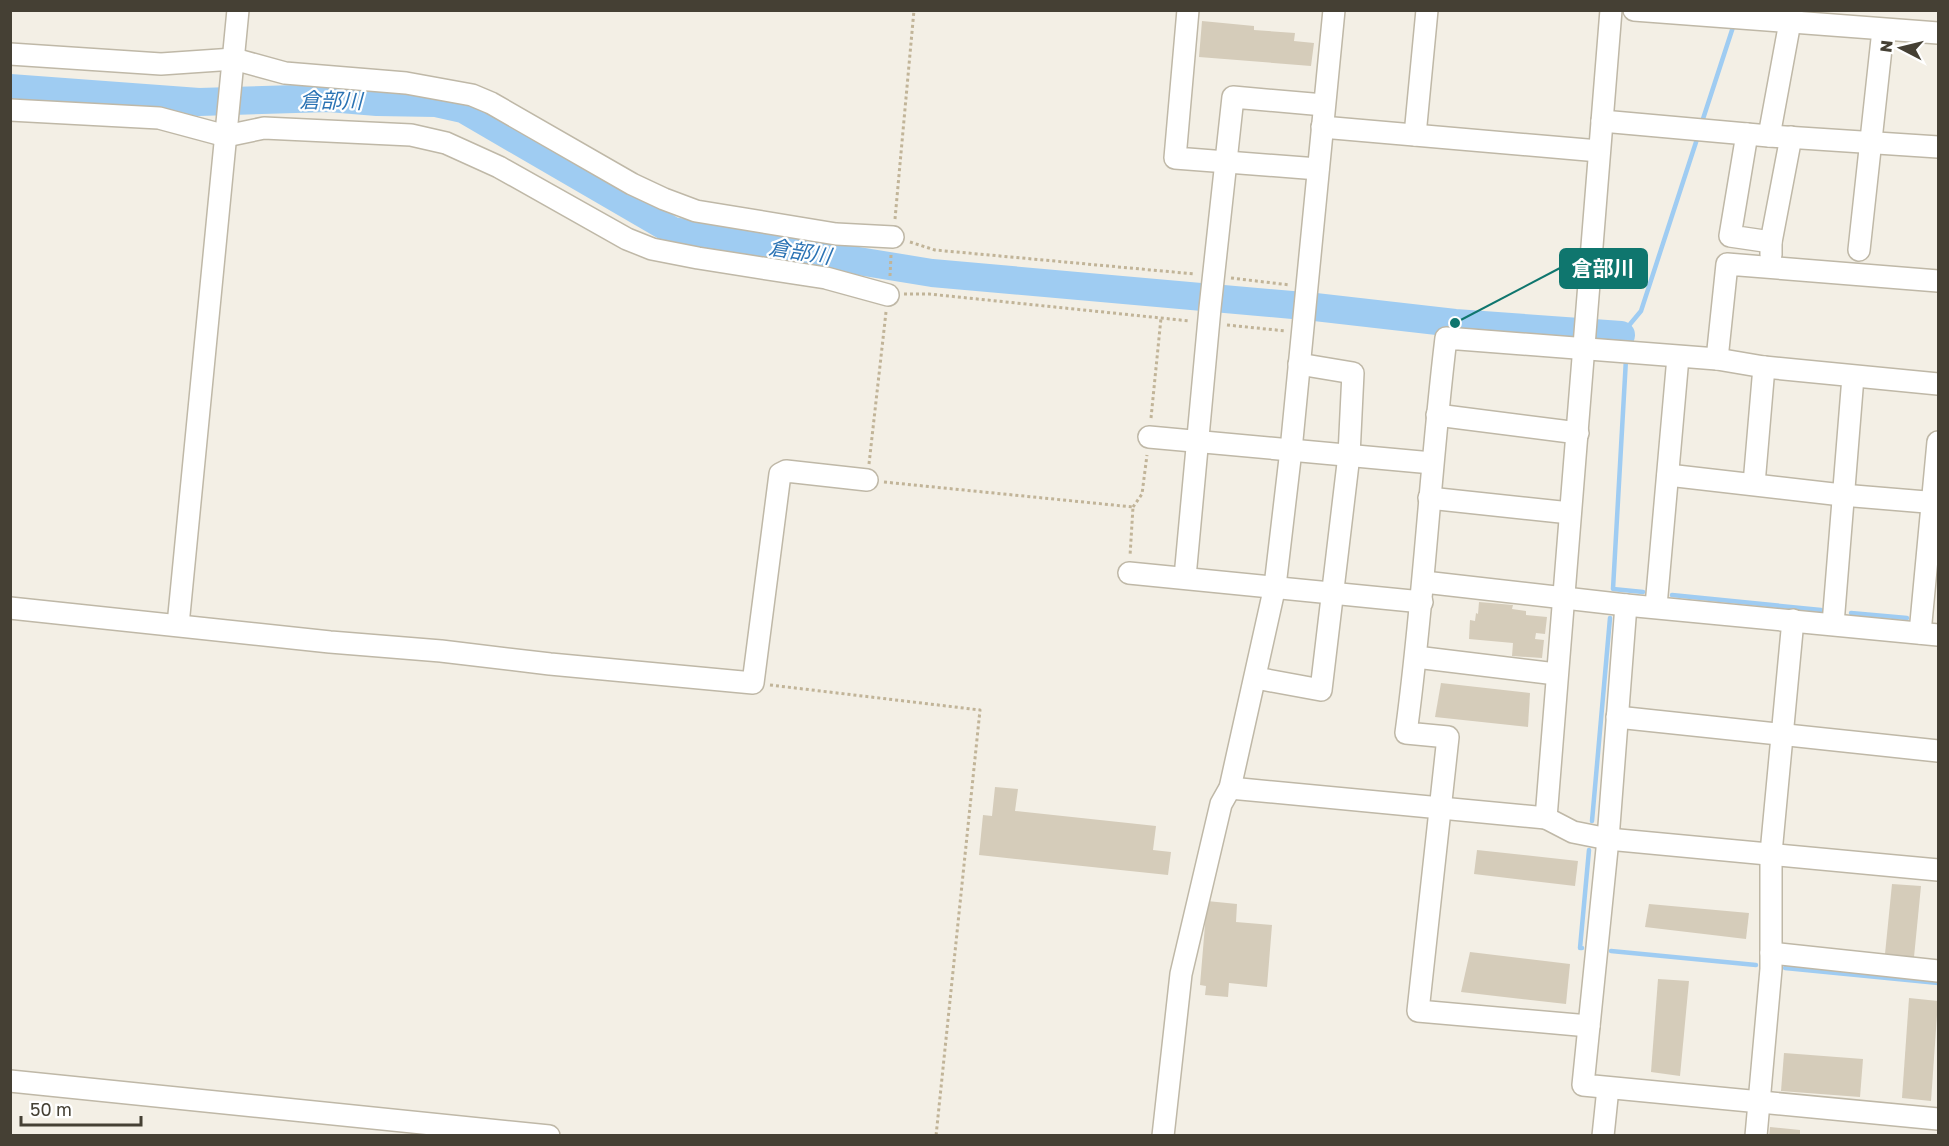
<svg xmlns="http://www.w3.org/2000/svg" width="1949" height="1146" viewBox="0 0 1949 1146" font-family="'Golos Text','Noto Sans JP',sans-serif">
<style>
.lines{fill:none;stroke-linecap:round;stroke-linejoin:round}
.stream{stroke:#9fccf2;stroke-width:4.5}
.river{stroke:#9fccf2;stroke-width:28}
.building{fill:#d5ccba}
.minor-casing{stroke:#bfb8a7;stroke-width:24}
.path{stroke:#c1b498;stroke-width:3;stroke-dasharray:3 3;stroke-linecap:butt}
.minor{stroke:#fff;stroke-width:21}
.labels{text-anchor:middle;dominant-baseline:central;stroke-width:4.5;stroke-linejoin:round;paint-order:stroke}
.water-label{font-size:21px;font-style:italic;fill:#2b73b4;stroke:#fff}
.leader{fill:none;stroke:#0f766e;stroke-width:2}
.callout-dot{fill:#0f766e;stroke:#fff;stroke-width:2}
.callout{fill:#0f766e;stroke:#0f766e;stroke-width:2}
.callout-label{font-size:21px;text-anchor:middle;font-weight:bold;fill:#fff}
</style>
<rect width="100%" height="100%" fill="#f3efe5"/>
<g class="lines">
<!-- stream -->
<g class="stream">
<polyline points="1701,125 1734,24"/>
<polyline points="1623,345 1621,335 1641,311 1698,136"/>
<polyline points="1626,359 1613,589 1643,592"/>
<polyline points="1672,595 1821,610"/>
<polyline points="1851,613 1907,618"/>
<polyline points="1592,821 1610,618"/>
<polyline points="1582,948 1580,948 1589,850"/>
<polyline points="1611,951 1756,965"/>
<polyline points="1785,968 1938,983"/>
</g>
<!-- river -->
<polyline class="river" points="10,88 199,102 329,98 377,102 436,103 463,109 673,231 932,273 1315,307 1455,323 1621,335"/>
</g>
<!-- building -->
<g class="building">
<polygon points="1202,21 1254,26 1254,30 1295,33 1294,41 1314,43 1311,66 1199,57"/>
<polygon points="1479,602 1513,605 1512,609 1526,611 1526,615 1547,617 1545,634 1536,633 1535,639 1544,640 1542,658 1512,656 1513,643 1469,639 1470,620 1475,621 1476,613 1478,614"/>
<polygon points="1441,683 1530,693 1528,727 1435,717"/>
<polygon points="995,787 1018,789 1015,811 1156,826 1153,850 1171,852 1168,875 979,855 983,815 992,816"/>
<polygon points="1477,850 1578,861 1575,886 1474,874"/>
<polygon points="1892,884 1921,886 1914,957 1885,954"/>
<polygon points="1207,901 1237,904 1236,922 1272,925 1267,987 1229,983 1228,997 1205,995 1206,986 1200,985"/>
<polygon points="1649,904 1749,913 1746,939 1645,927"/>
<polygon points="1470,952 1570,964 1566,1004 1461,992"/>
<polygon points="1658,979 1689,981 1680,1076 1651,1072"/>
<polygon points="1909,998 1938,1001 1931,1101 1902,1098"/>
<polygon points="1784,1053 1863,1059 1860,1097 1781,1091"/>
<polygon points="1770,1127 1800,1130 1800,1136 1769,1136"/>
</g>
<g class="lines">
<!-- minor casing -->
<g class="minor-casing">
<g id="minor">
<polyline points="1188,10 1175,158 1318,169"/>
<polyline points="1611,10 1546,818 1573,832 1608,839 1938,870"/>
<polyline points="1634,10 1938,33"/>
<polyline points="10,54 161,64 234,59 285,73 406,83 472,95 491,103 632,184 664,199 696,211 836,234 893,237"/>
<polyline points="10,110 159,118 226,136 264,128 411,135 446,143 499,167 627,239 652,249 698,258 826,278 888,295"/>
<polyline points="1602,121 1769,136 1938,147"/>
<polyline points="1322,127 1599,151"/>
<polyline points="1747,134 1730,236 1771,242"/>
<polyline points="1415,135 1427,10"/>
<polyline points="1769,136 1792,11"/>
<polyline points="1859,250 1883,30"/>
<polyline points="1771,255 1771,242 1791,137"/>
<polyline points="1717,359 1727,264 1938,281"/>
<polyline points="1437,415 1578,433"/>
<polyline points="1149,437 1432,463"/>
<polyline points="1668,475 1842,495 1938,503"/>
<polyline points="1754,484 1764,367"/>
<polyline points="1429,498 1570,513"/>
<polyline points="1129,573 1422,602"/>
<polyline points="1185,577 1210,308 1233,97 1324,105"/>
<polyline points="1424,582 1626,605 1938,635"/>
<polyline points="1626,605 1608,839 1583,1085 1938,1119"/>
<polyline points="1656,606 1678,357"/>
<polyline points="10,608 330,642 441,651 550,664 753,683 780,474 786,471 867,480"/>
<polyline points="1833,624 1853,377"/>
<polyline points="178,625 238,10"/>
<polyline points="1920,633 1938,442"/>
<polyline points="1416,657 1556,674"/>
<polyline points="1256,678 1321,690 1349,455 1353,373 1299,364"/>
<polyline points="1617,717 1938,751"/>
<polyline points="1230,788 1546,818"/>
<polyline points="1771,953 1938,971"/>
<path d="M1589 1026 1418 1011 1448 737 1406 733C1424 602 1430 469 1446 338L1717 359 1764 367 1938 384"/>
<polyline points="10,1081 549,1136"/>
<polyline points="1163,1136 1181,974 1221,804 1230,788 1275,586 1291,450 1334,10"/>
<polyline points="1603,1136 1608,1088"/>
<polyline points="1756,1136 1771,969 1771,853 1793,620"/>
</g>
</g>
<!-- path -->
<g class="path">
<polyline points="895,219 914,10"/>
<polyline points="910,242 935,250 1195,274"/>
<polyline points="890,276 891,255"/>
<polyline points="1231,278 1290,285"/>
<polyline points="904,294 929,294 1190,321"/>
<polyline points="1227,325 1286,331"/>
<polyline points="1151,418 1161,318"/>
<polyline points="869,464 886,312"/>
<polyline points="884,482 1133,507 1130,556"/>
<polyline points="1133,507 1142,494 1147,455"/>
<polyline points="770,685 980,710 936,1136"/>
</g>
<!-- minor -->
<use href="#minor" class="minor"/>
</g>
<g class="labels">
<!-- water labels -->
<g class="water-label">
<text transform="translate(331 100) rotate(1)">倉部川</text>
<text transform="translate(800 251) rotate(9)">倉部川</text>
</g>
</g>
<!-- callouts -->
<path class="leader" d="M1455 323L1560 268"/>
<circle class="callout-dot" cx="1455" cy="323" r="6"/>
<rect class="callout" x="1560" y="249" width="87" height="39" rx="6"/>
<g class="callout-label">
<text x="1603" y="276">倉部川</text>
</g>
<!-- border -->
<rect width="1949" height="1146" fill="none" stroke="#454034" stroke-width="24"/>
<!-- north arrow -->
<g transform="translate(1901 48) rotate(277)" stroke="#ffffff" stroke-width="4.5" paint-order="stroke">
<path d="M0-4.5L10 22L0 15L-10 22Z" fill="#454034"/>
<text y="-9" font-size="16" font-weight="bold" text-anchor="middle" fill="#454034">N</text>
</g>
<!-- scale -->
<path d="M21 1116v9h120v-9" fill="none" stroke="#454034" stroke-width="3"/>
<text x="30" y="1116" font-size="18" fill="#454034" stroke="#ffffff" stroke-width="4.5" paint-order="stroke">50 m</text>
</svg>
